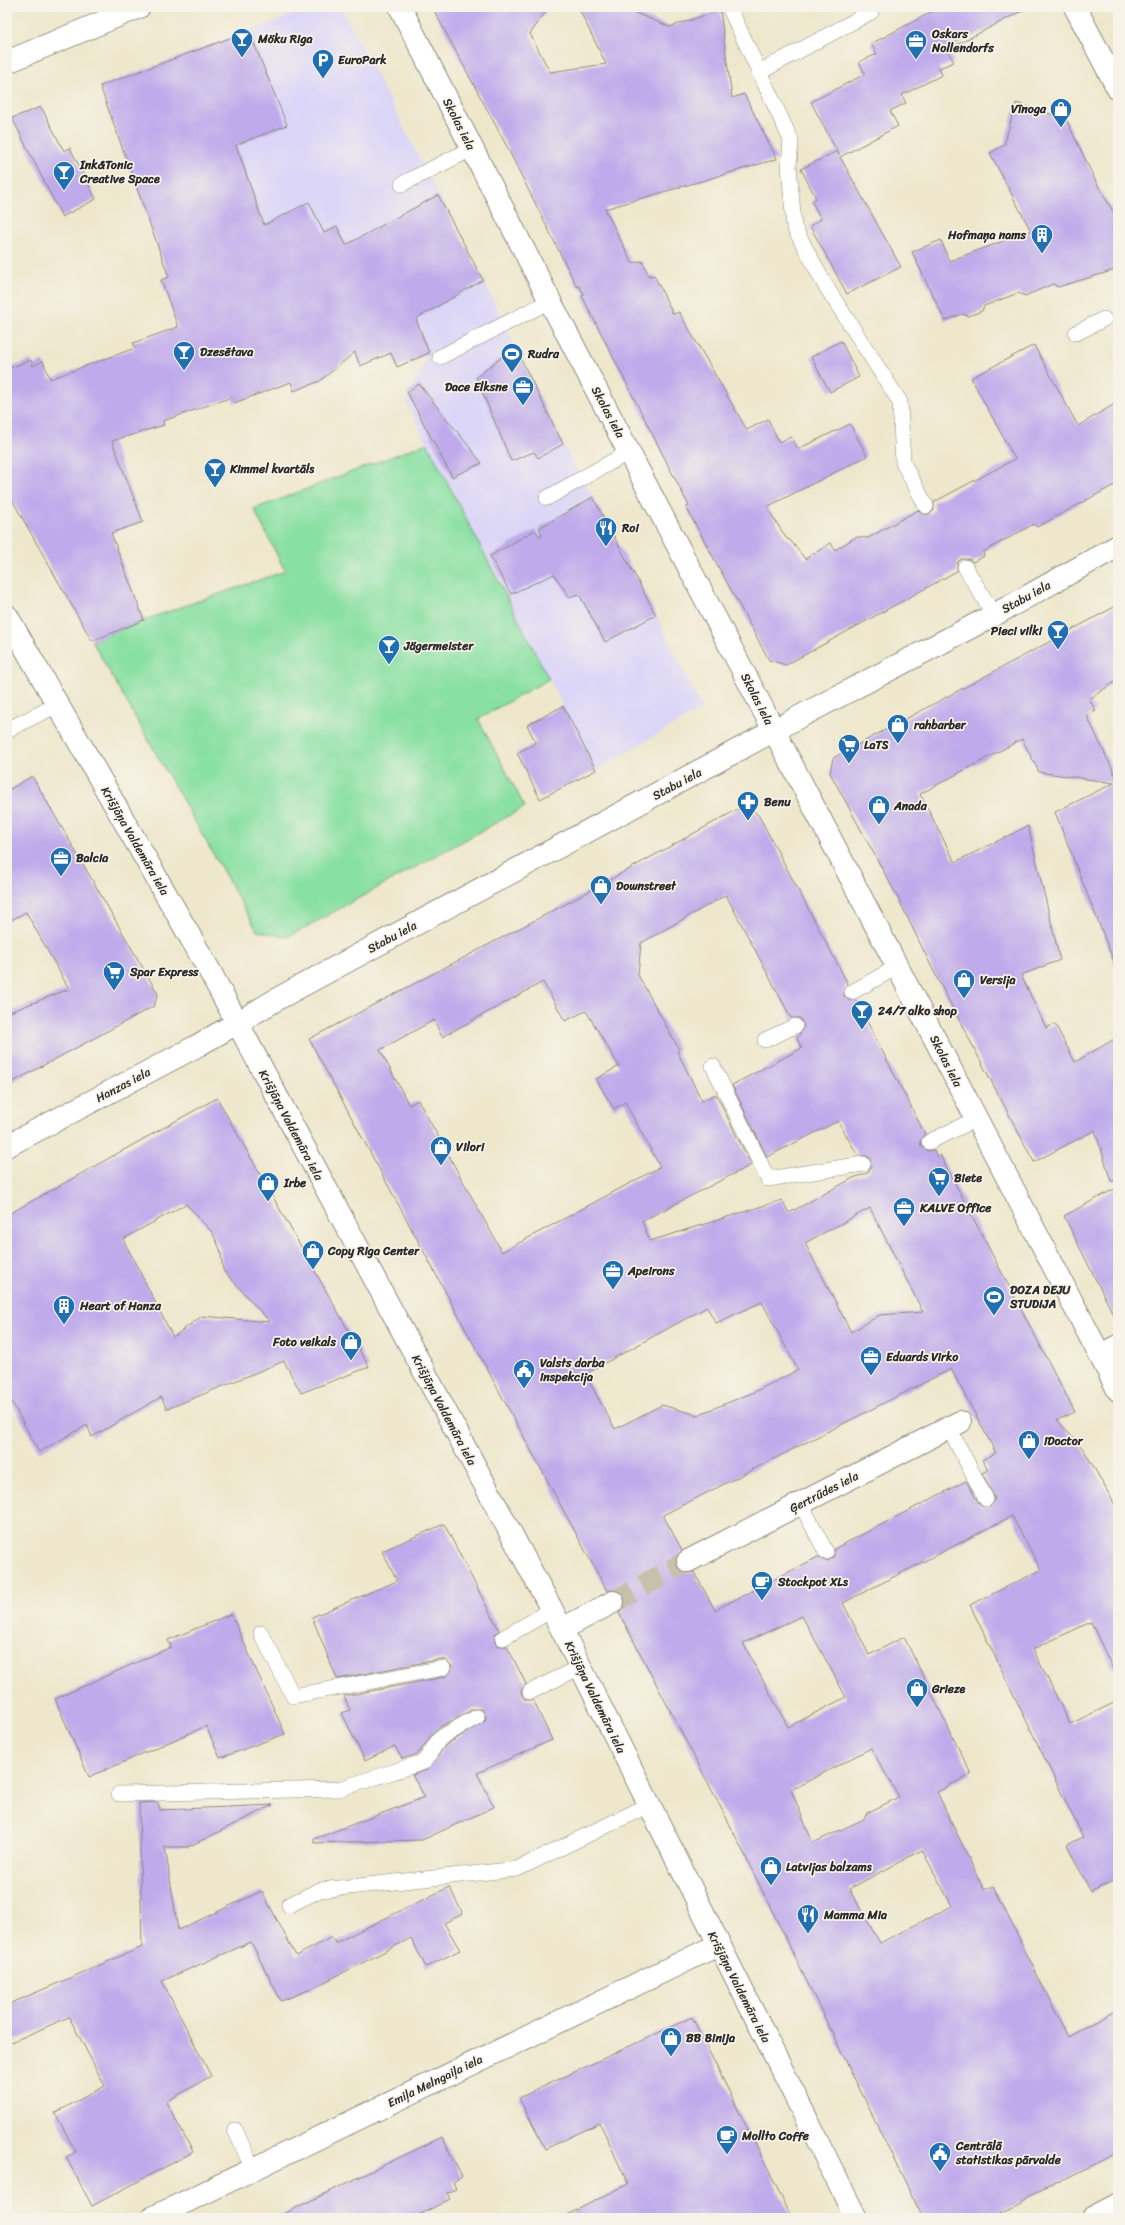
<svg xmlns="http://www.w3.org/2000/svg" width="1125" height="2225" viewBox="0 0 1125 2225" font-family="Sriracha,sans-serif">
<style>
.built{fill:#dbd6f7}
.green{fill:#89e0a3;stroke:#5a8667}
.building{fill:#bfabeb;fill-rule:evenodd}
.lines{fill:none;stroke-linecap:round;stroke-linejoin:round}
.minor-tunnel{stroke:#c7c1ac;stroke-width:22;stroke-dasharray:22 11;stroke-linecap:butt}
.service-casing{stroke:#8c897c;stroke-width:16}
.minor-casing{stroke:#8c897c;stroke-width:24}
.tertiary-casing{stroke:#8c897c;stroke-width:24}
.primary-casing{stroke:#8c897c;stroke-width:24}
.service{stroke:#fff;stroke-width:15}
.minor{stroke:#fff;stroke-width:22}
.tertiary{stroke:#fff;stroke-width:22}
.primary{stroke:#fff;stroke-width:22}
.labels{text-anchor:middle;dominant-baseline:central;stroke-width:3.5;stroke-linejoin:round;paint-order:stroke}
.poi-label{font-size:12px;font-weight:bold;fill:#2b2b2b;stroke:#f7f3e8;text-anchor:start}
.street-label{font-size:12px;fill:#2b2b2b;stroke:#f7f3e8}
</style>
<rect width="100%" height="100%" fill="#f7f3e8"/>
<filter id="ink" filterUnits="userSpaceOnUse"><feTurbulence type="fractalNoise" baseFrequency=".025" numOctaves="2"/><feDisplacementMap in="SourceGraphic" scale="8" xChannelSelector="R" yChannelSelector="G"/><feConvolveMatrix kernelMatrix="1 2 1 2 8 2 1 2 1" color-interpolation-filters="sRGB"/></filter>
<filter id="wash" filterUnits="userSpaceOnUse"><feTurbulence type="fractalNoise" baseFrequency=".012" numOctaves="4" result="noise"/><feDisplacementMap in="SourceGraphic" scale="16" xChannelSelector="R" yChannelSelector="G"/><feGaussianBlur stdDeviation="0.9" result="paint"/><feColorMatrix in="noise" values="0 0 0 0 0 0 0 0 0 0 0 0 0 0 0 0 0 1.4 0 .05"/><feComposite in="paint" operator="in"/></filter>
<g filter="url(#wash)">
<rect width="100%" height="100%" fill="#eee7cc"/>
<!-- built -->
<polygon class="built" points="315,7 341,7 483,280 563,444 593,497 656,615 702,709 596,770 406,402 429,353 409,303 376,316 337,226 315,238 279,265 230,129 209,89 192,52"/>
<!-- green -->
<polygon class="green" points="427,443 549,679 478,719 525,807 288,937 257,931 92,641 144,620 285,571 254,509"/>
<g id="blocks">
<!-- building -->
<g class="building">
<polygon points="432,7 549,7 530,34 550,72 606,64 578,7 621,7 670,27 720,10 732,98 744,94 777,159 605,209 632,263 642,261 649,276 654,275 673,314 679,312 747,430 768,419 779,442 791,437 798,449 850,424 867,456 767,507 786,538 791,541 805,559 831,543 835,550 856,537 868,538 918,510 922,514 930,514 934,510 934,502 1015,459 971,378 1034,345 1078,426 1118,402 1118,483 1037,527 1034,524 983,552 984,556 973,562 969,559 961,559 957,563 957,571 786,665 769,660 686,507 689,506 582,296 584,294 579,286 577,287 504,141"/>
<polygon points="941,7 1029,7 947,50 954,62 939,68 942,75 902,95 906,103 890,111 898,126 840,157 901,267 847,294 810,226 821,219 812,202 816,198 801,169 837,151 839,155 811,102 865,74 859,62 877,54 871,44"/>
<polygon points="249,31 287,125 236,145 264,225 309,202 324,233 337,226 346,245 438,195 483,280 416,319 429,353 397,367 391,353 360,366 355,352 320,381 294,391 291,382 234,403 232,397 163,421 164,425 112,441 143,522 111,533 144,620 92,641 7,491 7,369 31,360 33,366 43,361 50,379 135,348 133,343 178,327 161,280 169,277 100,86"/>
<polygon points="1016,103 1066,119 1097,184 1118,220 1118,269 1058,287 1053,284 1025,296 1018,293 984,306 982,311 968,316 962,314 945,321 912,252 941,240 949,261 1031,231 990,153 1004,145"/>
<polygon points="41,107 64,151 70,148 96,199 62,217 12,118"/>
<polygon points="841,341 859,377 830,392 811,357"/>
<polygon points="515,347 563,444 538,458 534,452 511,461 476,377"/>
<polygon points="419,384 482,463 452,477 407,392"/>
<polygon points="593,497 656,615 605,642 579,594 569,597 554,574 511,594 490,556 535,530 540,537 542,536 539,528"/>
<polygon points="1118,605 1118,680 1089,699 1096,711 1087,716 1118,781 1118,966 1116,967 1055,812 1114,783 1039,772 1022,739 920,794 955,862 1028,826 1060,960 1021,975 1046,1028 1055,1024 1075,1062 1118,1037 1118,1180 1111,1181 1095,1130 1034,1162 938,980 896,894 830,773 833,758"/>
<polygon points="563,706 596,770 540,799 517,753 536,743 527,725"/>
<polygon points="32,776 158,994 154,1006 7,1085 7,1013 69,989 26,912 7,922 7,791"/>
<path d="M745 807 751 808 759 816 848 984 844 988V996L848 1000H856L925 1134 920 1141 921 1146 928 1151 934 1150 937 1157 940 1155 1075 1412 1057 1420 1084 1450 1118 1510V1680L1091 1622 1033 1649 1070 1724 1118 1701V1878L1091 1892 1067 1845 1083 1837 970 1605 1041 1570 1012 1516 843 1603 869 1655 904 1637 971 1774 937 1792 984 1890 993 1886 1068 2037 1118 2009V2152L991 2218H923L729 1823 619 1613 624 1608V1597L619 1591 613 1590 607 1591 309 1039 564 905 738 809ZM726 895 791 1018H800L804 1026 797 1039 802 1048 732 1085 767 1157 838 1121 858 1156H866L870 1158 871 1167 868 1173 853 1178 789 1213 782 1200 650 1241 642 1221 751 1165 716 1094 702 1101 677 1051 679 1049 638 975 641 943ZM543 982 565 1021 586 1011 619 1066 596 1079 614 1109 625 1102 660 1167 502 1252 418 1100 409 1105 380 1050 434 1020 442 1037ZM870 1208 923 1312 880 1315 851 1332 805 1243ZM762 1302 798 1370 752 1393 697 1415 662 1405 615 1429 585 1374 707 1307 716 1323ZM951 1369 996 1453 982 1460 988 1470 982 1473 995 1499 990 1507 981 1506 966 1481 834 1549V1556L830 1560 825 1561 818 1557 715 1610 694 1572 687 1573 677 1567 676 1560 682 1550 663 1515ZM802 1616 846 1697 788 1727 743 1643ZM871 1748 899 1797 867 1813 864 1819 813 1843 791 1790ZM922 1850 952 1906 880 1943 849 1889Z"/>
<path d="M217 1098 369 1367 301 1393 284 1361 167 1409 161 1397 92 1437 87 1425 39 1452 7 1393V1215ZM186 1204 212 1232 220 1249 223 1270 270 1322 202 1316 173 1337 123 1239Z"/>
<polygon points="1118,1187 1118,1324 1064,1216"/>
<polygon points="444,1524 499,1630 495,1634 495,1642 499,1646 507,1646 526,1684 521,1691 522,1696 525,1700 533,1700 552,1740 477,1773 494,1807 422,1840 314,1843 314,1839 425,1797 412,1775 427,1770 446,1745 485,1721 486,1717 482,1709 473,1709 435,1730 418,1754 402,1759 395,1746 365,1761 342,1713 350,1710 344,1696 445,1677 451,1671 452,1666 446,1660 441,1659 337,1679 312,1617 397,1581 382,1551"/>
<polygon points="231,1614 285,1734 220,1758 206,1726 89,1777 55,1699 171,1647 168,1640"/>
<polygon points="158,1802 160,1810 273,1805 188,1847 165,1847 178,1930 262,1891 296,1956 332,1937 335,1943 449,1887 463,1914 444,1923 460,1950 426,1967 411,1938 311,1989 281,2001 251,1942 162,1981 211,2076 166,2102 193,2152 92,2206 66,2157 76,2152 55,2113 105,2086 69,2017 7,2044 7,2005 142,1947 139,1803"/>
<polygon points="692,2017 792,2218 561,2218 628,2184 600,2123 545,2149 519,2098"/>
<polygon points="442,2137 462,2177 453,2182 456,2189 447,2193 450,2199 413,2218 275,2218"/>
</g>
</g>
</g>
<g filter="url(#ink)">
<use href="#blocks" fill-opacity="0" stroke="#8c897c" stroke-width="1"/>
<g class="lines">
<!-- minor-tunnel -->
<polyline class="minor-tunnel" points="613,1602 688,1561"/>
<!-- service casing -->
<g class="service-casing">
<g id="service">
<polyline points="729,7 791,140 789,165 794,227 825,285 900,402 903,463 926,506"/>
<polyline points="760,72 871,12 871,7"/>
<polyline points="402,184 471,149"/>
<polyline points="1076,333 1104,319"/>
<polyline points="440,357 550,301"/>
<polyline points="547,498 629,452"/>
<polyline points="965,567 994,615"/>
<polyline points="7,730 57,705"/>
<polyline points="852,992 897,967"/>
<polyline points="765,1040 795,1026"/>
<polyline points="713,1066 768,1179 863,1164"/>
<polyline points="929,1142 976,1119"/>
<polyline points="949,1428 986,1499"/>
<polyline points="801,1504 826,1552"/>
<polyline points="261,1633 293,1696 443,1668"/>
<polyline points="503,1638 552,1610"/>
<polyline points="530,1692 580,1667"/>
<polyline points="119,1794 339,1789 424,1762 440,1738 477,1717"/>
<polyline points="289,1905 320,1890 517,1869 649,1805"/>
<polyline points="235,2130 253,2169"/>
</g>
</g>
<!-- minor casing -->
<g class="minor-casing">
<g id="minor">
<polyline points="400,7 550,301 1118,1390"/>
<polyline points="1075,7 1118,89"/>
<polyline points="7,62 139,7"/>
<polyline points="237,1023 279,998 799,717 994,615 1118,546"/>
<polyline points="1100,1355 1118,1346"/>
<polyline points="688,1561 960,1422"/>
<polyline points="562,1629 613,1602"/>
<polyline points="152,2218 718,1945"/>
</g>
</g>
<!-- tertiary casing -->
<g class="tertiary-casing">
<polyline id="tertiary" points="7,1146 195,1047 237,1023"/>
</g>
<!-- primary casing -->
<g class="primary-casing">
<g id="primary">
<polyline points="7,616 208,968 552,1610 856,2218"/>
<polyline points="1093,2218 1118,2205"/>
</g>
</g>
<!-- service -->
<use href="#service" class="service"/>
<!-- minor -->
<use href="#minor" class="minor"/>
<!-- tertiary -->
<use href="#tertiary" class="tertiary"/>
<!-- primary -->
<use href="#primary" class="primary"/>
</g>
</g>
<!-- icons -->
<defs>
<g id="bar-pin" transform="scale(1.15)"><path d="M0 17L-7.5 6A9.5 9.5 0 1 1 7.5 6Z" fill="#1f6fb2" stroke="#f7f3e8"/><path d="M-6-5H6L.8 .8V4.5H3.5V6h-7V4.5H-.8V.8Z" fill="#fff"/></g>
<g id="office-pin" transform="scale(1.15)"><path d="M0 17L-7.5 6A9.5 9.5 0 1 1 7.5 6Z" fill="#1f6fb2" stroke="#f7f3e8"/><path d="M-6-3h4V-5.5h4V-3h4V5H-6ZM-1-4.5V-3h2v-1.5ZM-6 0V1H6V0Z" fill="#fff"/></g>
<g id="parking-pin" transform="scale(1.15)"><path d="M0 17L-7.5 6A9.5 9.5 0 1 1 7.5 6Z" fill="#1f6fb2" stroke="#f7f3e8"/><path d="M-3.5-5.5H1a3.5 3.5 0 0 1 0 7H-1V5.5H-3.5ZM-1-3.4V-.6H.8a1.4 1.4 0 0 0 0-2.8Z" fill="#fff"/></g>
<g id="shop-pin" transform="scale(1.15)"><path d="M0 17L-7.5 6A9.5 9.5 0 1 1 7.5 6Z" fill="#1f6fb2" stroke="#f7f3e8"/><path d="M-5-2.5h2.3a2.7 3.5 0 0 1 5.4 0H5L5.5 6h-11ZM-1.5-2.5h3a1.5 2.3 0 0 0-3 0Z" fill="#fff"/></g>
<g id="building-pin" transform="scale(1.15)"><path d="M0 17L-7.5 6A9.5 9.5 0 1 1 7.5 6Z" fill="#1f6fb2" stroke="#f7f3e8"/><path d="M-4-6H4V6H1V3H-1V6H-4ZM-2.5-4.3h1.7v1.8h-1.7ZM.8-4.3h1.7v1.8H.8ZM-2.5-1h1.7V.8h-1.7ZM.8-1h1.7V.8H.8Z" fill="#fff"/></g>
<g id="stadium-pin" transform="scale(1.15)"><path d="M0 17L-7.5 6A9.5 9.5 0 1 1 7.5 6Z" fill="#1f6fb2" stroke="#f7f3e8"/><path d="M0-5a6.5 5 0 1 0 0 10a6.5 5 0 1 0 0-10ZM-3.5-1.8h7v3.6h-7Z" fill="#fff"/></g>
<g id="restaurant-pin" transform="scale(1.15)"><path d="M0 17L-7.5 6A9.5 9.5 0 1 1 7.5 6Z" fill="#1f6fb2" stroke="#f7f3e8"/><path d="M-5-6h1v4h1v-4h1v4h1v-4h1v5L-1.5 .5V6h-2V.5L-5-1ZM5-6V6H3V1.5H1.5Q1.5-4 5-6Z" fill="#fff"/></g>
<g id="supermarket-pin" transform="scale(1.15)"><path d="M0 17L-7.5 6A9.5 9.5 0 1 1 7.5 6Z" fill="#1f6fb2" stroke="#f7f3e8"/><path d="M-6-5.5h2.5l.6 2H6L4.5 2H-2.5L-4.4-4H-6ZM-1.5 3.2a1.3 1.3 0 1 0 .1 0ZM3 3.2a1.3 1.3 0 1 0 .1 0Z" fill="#fff"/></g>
<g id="pharmacy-pin" transform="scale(1.15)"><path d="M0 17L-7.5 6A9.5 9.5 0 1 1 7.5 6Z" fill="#1f6fb2" stroke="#f7f3e8"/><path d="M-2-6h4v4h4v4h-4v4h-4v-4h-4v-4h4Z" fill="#fff"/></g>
<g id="civic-pin" transform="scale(1.15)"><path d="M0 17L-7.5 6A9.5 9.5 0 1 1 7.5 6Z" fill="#1f6fb2" stroke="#f7f3e8"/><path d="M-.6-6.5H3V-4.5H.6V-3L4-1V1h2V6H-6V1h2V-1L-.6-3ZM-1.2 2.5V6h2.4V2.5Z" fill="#fff"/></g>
<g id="cafe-pin" transform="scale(1.15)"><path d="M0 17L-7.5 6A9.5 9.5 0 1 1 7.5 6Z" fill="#1f6fb2" stroke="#f7f3e8"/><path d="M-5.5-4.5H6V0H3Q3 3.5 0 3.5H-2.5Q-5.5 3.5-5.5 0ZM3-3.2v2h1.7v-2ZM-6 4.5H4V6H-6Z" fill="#fff"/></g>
</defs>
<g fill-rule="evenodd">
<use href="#bar-pin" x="242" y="39"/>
<use href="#office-pin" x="916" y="41"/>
<use href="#parking-pin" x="323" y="60"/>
<use href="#shop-pin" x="1061" y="109"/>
<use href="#bar-pin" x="64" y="172"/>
<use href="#building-pin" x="1042" y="235"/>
<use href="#bar-pin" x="184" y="352"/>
<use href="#stadium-pin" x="512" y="354"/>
<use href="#office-pin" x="523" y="387"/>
<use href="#bar-pin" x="215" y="469"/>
<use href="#restaurant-pin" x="606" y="528"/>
<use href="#bar-pin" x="1058" y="631"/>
<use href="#bar-pin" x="389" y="646"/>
<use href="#shop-pin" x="898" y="725"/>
<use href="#supermarket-pin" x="849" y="745"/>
<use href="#pharmacy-pin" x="748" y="802"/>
<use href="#shop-pin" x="879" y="806"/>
<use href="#office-pin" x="61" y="858"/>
<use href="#shop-pin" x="601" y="886"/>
<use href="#supermarket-pin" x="114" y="972"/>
<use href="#shop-pin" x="964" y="980"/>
<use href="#bar-pin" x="862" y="1011"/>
<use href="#shop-pin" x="441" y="1147"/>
<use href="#supermarket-pin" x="939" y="1178"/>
<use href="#shop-pin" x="268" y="1183"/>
<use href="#office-pin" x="904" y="1208"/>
<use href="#shop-pin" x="313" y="1251"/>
<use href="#office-pin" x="613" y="1271"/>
<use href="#stadium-pin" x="994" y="1297"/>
<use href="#building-pin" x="64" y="1306"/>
<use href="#shop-pin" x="351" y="1342"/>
<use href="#office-pin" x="871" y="1357"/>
<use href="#civic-pin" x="524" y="1370"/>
<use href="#shop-pin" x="1029" y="1441"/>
<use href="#cafe-pin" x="762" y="1582"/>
<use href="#shop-pin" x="917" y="1689"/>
<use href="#shop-pin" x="771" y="1867"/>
<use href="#restaurant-pin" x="808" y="1915"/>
<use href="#shop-pin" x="671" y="2038"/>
<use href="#cafe-pin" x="727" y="2136"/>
<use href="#civic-pin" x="940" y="2153"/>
</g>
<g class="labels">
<!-- poi labels -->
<g class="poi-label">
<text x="932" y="34">Oskars<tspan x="932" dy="14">Nollendorfs</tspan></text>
<text x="258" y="39">Möku Riga</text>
<text x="338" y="60">EuroPark</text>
<text x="1046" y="109" text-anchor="end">Vīnoga</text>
<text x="80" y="165">Ink&amp;Tonic<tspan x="80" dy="14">Creative Space</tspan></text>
<text x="1026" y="235" text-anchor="end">Hofmaņa nams</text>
<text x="200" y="352">Dzesētava</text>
<text x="528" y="354">Rudra</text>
<text x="508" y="387" text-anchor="end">Dace Elksne</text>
<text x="230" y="469">Kimmel kvartāls</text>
<text x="622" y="528">Roi</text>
<text x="1042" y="631" text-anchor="end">Pieci vilki</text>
<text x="404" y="646">Jägermeister</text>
<text x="914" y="725">rahbarber</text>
<text x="864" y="745">LaTS</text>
<text x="764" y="802">Benu</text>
<text x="894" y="806">Anada</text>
<text x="76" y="858">Balcia</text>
<text x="616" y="886">Downstreet</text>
<text x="130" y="972">Spar Express</text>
<text x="980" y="980">Versija</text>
<text x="878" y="1011">24/7 alko shop</text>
<text x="456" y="1147">Vilori</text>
<text x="954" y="1178">Biete</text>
<text x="284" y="1183">Irbe</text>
<text x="920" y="1208">KALVE Office</text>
<text x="328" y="1251">Copy Riga Center</text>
<text x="628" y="1271">Apeirons</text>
<text x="1010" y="1290">DOZA DEJU<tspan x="1010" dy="14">STUDIJA</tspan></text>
<text x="80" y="1306">Heart of Hanza</text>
<text x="336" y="1342" text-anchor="end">Foto veikals</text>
<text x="886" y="1357">Eduards Virko</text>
<text x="540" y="1363">Valsts darba<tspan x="540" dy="14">inspekcija</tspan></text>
<text x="1044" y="1441">iDoctor</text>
<text x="778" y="1582">Stockpot XLs</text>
<text x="932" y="1689">Grieze</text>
<text x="786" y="1867">Latvijas balzams</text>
<text x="824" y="1915">Mamma Mia</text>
<text x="686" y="2038">BB Binija</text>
<text x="742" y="2136">Mollto Coffe</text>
<text x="956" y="2146">Centrālā<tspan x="956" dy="14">statistikas pārvalde</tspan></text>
</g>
<!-- street labels -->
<g class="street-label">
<text transform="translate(459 124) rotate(63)">Skolas iela</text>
<text transform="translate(608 412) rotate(62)">Skolas iela</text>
<text transform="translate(1026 597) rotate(-29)">Stabu iela</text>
<text transform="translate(757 699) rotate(63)">Skolas iela</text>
<text transform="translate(677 784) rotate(-28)">Stabu iela</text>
<text transform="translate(135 841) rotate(60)">Krišjāņa Valdemāra iela</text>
<text transform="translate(392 937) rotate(-28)">Stabu iela</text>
<text transform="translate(946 1061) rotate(63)">Skolas iela</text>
<text transform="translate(123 1085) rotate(-28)">Hanzas iela</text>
<text transform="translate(291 1125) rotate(62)">Krišjāņa Valdemāra iela</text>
<text transform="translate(444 1410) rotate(62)">Krišjāņa Valdemāra iela</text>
<text transform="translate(824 1492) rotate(-27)">Ģertrūdes iela</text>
<text transform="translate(595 1697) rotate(64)">Krišjāņa Valdemāra iela</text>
<text transform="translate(739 1987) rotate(63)">Krišjāņa Valdemāra iela</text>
<text transform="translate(435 2081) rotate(-26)">Emiļa Melngaiļa iela</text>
</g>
</g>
<!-- margin -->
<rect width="1125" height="2225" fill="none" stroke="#f7f3e8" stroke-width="24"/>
</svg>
